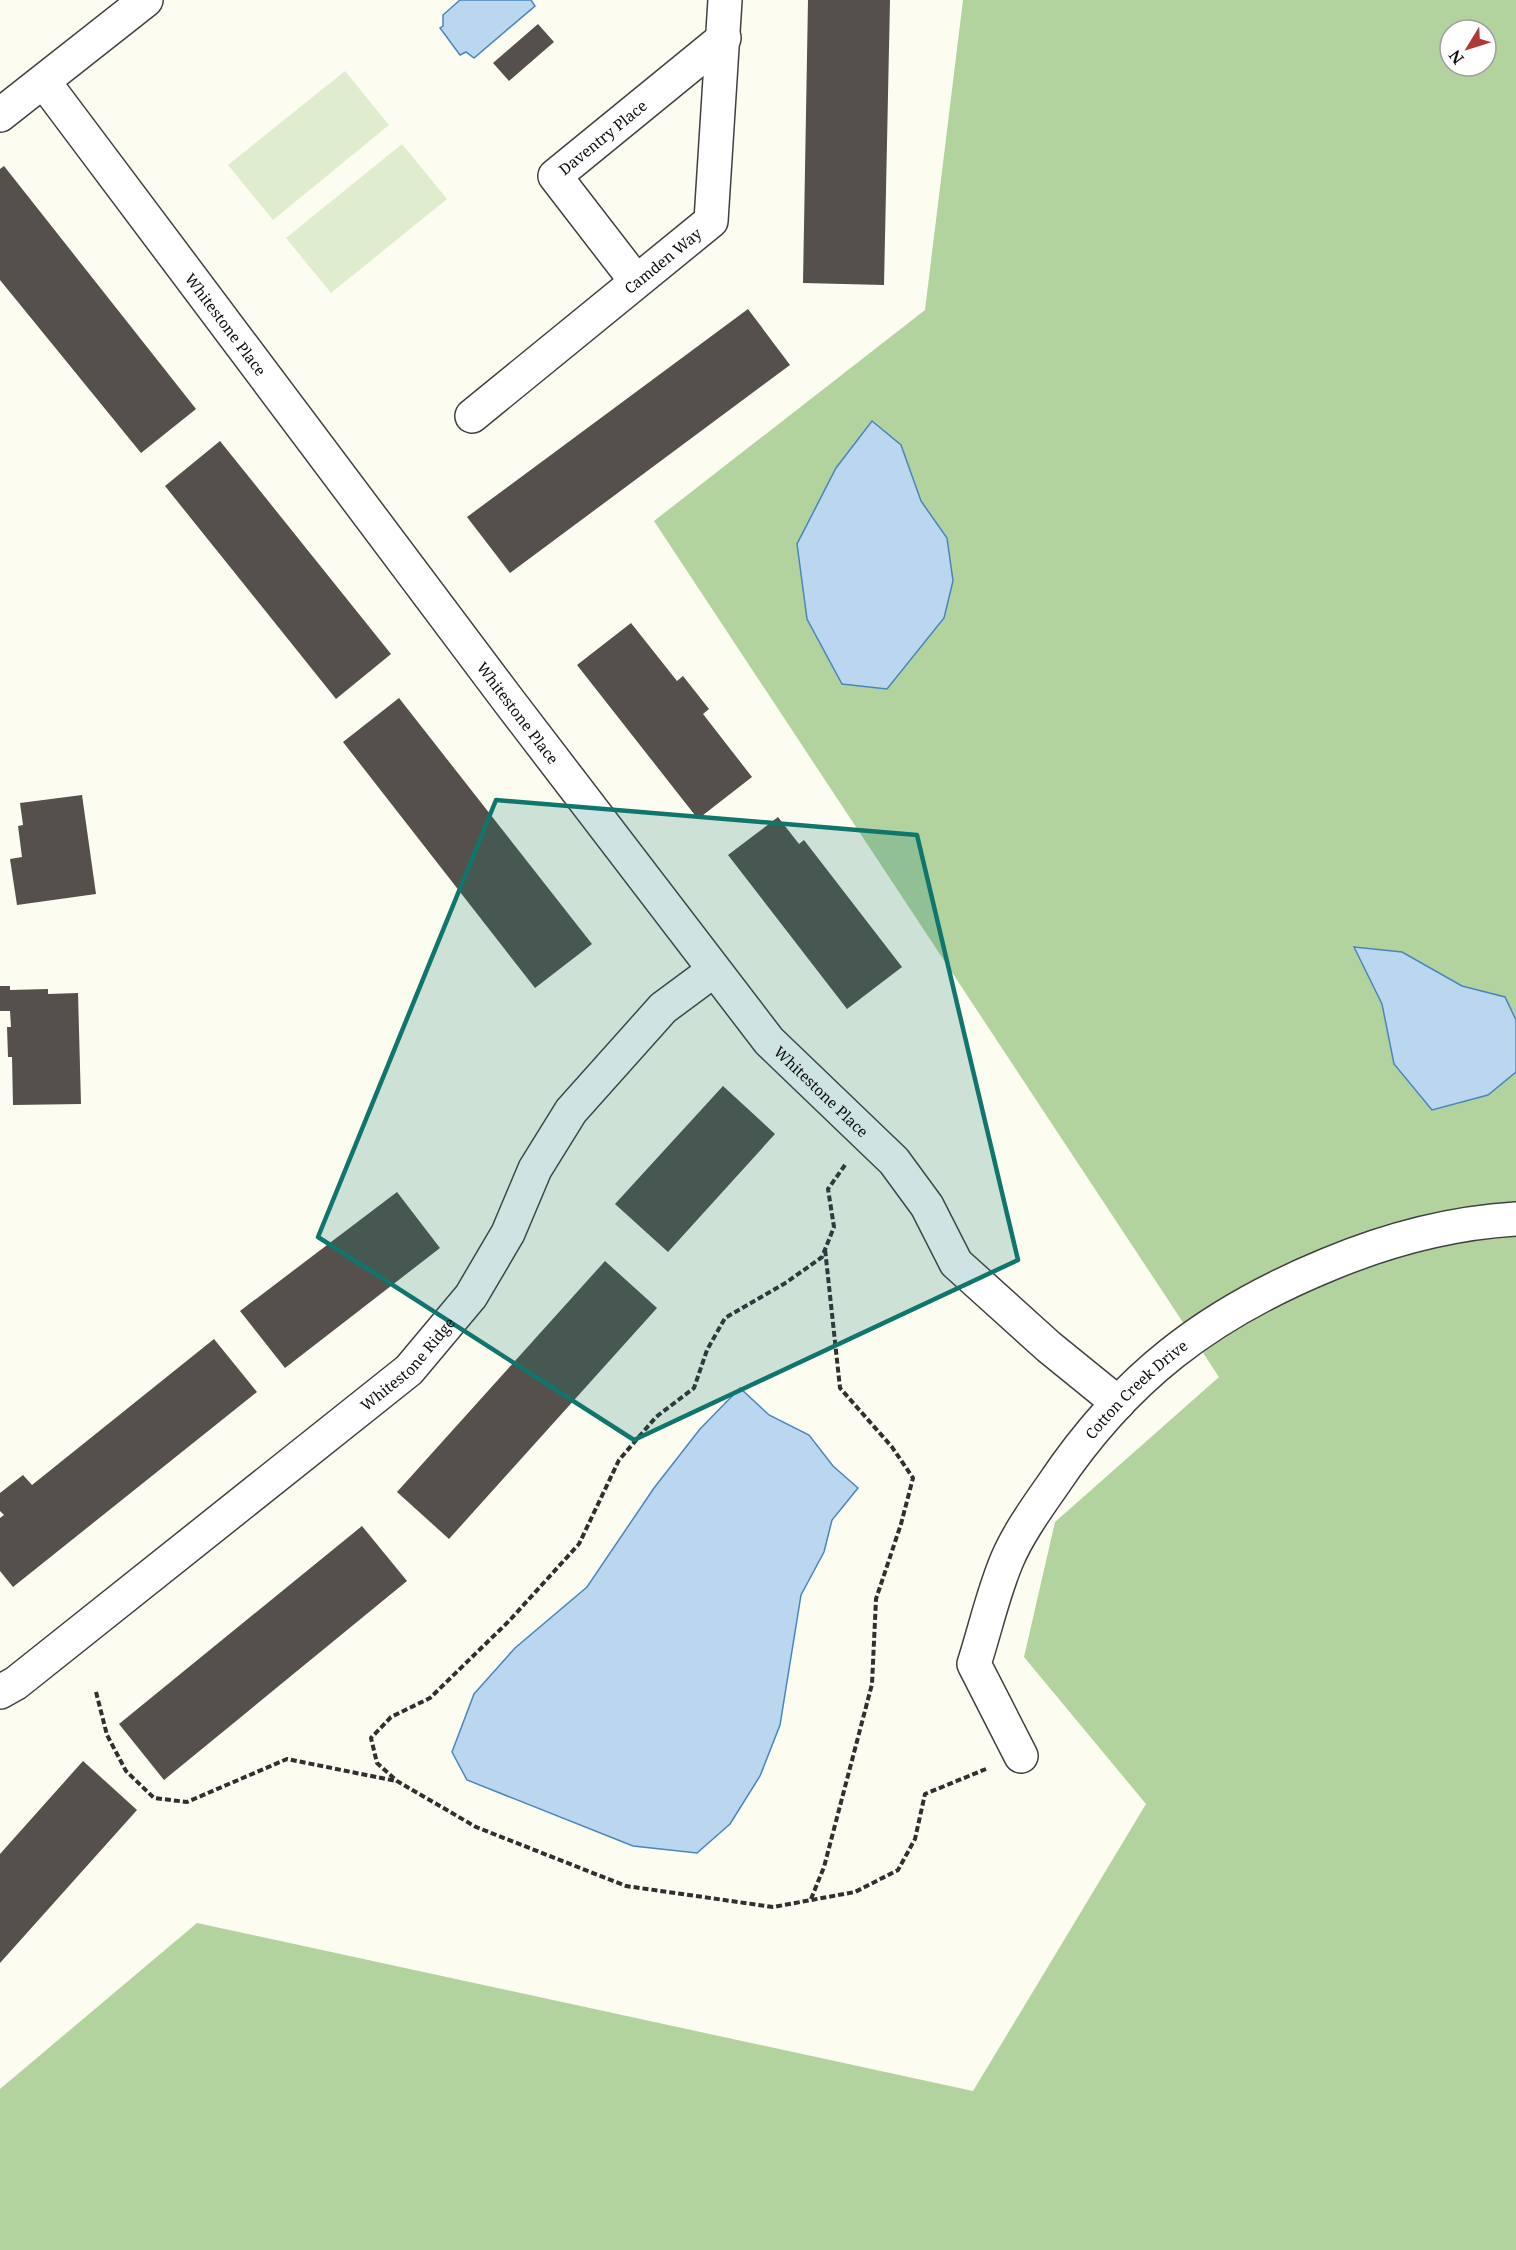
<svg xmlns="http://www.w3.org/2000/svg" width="1516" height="2250" viewBox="0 0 1516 2250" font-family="'Noto Serif',serif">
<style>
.forest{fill:#b2d39e;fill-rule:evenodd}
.pitch{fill:#dfedce}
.water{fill:#bad7ef;stroke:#4986be;stroke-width:1.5}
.building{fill:#55504b}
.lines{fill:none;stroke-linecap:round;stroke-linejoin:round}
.minor-casing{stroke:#414141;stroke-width:36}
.path{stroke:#303030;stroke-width:4;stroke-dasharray:6 3;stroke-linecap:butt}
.minor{stroke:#fff;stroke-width:33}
.marked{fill:#0f766e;fill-opacity:0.2;stroke:#0f766e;stroke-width:4.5;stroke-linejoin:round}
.labels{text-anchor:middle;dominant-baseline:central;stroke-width:6;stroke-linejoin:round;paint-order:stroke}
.street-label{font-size:15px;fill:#0e0e0e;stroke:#fff}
</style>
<rect width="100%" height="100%" fill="#fdfcf0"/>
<!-- forest -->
<path class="forest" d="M963 0H1516V2250H0V2089L197 1923 973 2091 1146 1804 1024 1657 1055 1522 1219 1377 654 521 925 310ZM1450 30H1486V66H1450Z"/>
<!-- pitch -->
<g class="pitch">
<polygon points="345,71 389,125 273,220 228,165"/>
<polygon points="402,144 447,199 331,293 286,238"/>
</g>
<!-- water -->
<g class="water">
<polygon points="460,0 531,0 535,6 474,58 466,52 460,55 440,28 443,26 443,15"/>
<polygon points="872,421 901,445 921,501 947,538 953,581 944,618 887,689 842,684 807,619 797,544 836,468"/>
<polygon points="1354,947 1402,952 1462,986 1505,997 1516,1020 1516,1072 1488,1095 1432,1110 1394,1064 1382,1004"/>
<polygon points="740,1388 769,1415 809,1435 833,1466 858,1488 832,1520 824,1552 801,1595 780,1725 760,1776 730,1824 697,1853 633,1846 467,1780 452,1752 474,1694 515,1648 587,1587 654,1488 700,1429"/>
</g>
<!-- building -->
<g class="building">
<polygon points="808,0 890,0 884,285 803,283"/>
<polygon points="538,24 554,42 509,81 493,63"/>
<polygon points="4,166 196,409 141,453 0,280 0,169"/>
<polygon points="748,309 790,365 510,573 467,517"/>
<polygon points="220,441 391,654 336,699 165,486"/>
<polygon points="631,623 677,681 683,676 709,709 703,714 752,777 698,819 577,665"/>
<polygon points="399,698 592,944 535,988 343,742"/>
<polygon points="82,795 96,894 17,905 10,859 22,857 18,826 23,825 20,803"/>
<polygon points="778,817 799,844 804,840 902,967 847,1009 728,855"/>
<polygon points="0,986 10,986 10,990 48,989 48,994 78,993 81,1104 13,1105 12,1057 8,1057 7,1027 11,1027 10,1011 0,1011"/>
<polygon points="723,1086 775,1134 668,1252 615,1204"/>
<polygon points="397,1192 440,1248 285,1368 240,1311"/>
<polygon points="605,1261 657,1308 449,1539 397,1492"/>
<polygon points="214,1339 257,1392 13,1587 0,1571 0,1518 4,1515 0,1511 0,1493 23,1475 32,1485"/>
<polygon points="362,1526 407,1581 164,1780 119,1724"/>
<polygon points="83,1761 137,1810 0,1963 0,1854"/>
</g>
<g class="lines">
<!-- minor casing -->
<g class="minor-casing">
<g id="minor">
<path id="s1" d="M44 82 508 700 769 1041 894 1161 927 1206 956 1263 1049 1347 1118 1403"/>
<polyline points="0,115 146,0"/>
<path id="s2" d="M636 281 555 176 724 38"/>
<path id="s3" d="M472 416 711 221 725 0"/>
<path id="s4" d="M0 1692 16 1683 409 1370 471 1296 508 1233 535 1169 571 1111 663 1008 713 971"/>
<path id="s5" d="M1021 1756 974 1664C985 1630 993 1593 1007 1560 1018 1534 1036 1509 1052 1486 1124 1378 1208 1314 1327 1265 1389 1239 1449 1223 1516 1219"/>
</g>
</g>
<!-- path -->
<g class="path">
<polyline points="845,1165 828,1189 834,1227 822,1257 787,1282 725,1318 707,1350 694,1388 656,1417 619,1460 579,1544 509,1621 430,1698 391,1717 371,1738 377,1763 397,1781 476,1827 626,1886 773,1907 855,1892 898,1870 915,1839 925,1794 986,1769"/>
<polyline points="96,1692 107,1735 126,1771 154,1798 187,1802 287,1759 396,1781"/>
<polyline points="811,1899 824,1867 872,1684 876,1599 901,1524 913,1478 892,1447 840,1388 825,1249"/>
</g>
<!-- minor -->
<use href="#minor" class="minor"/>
</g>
<!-- marked area -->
<path class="marked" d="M496 800 917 835 1018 1260 634 1440 318 1237Z"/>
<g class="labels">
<!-- street labels -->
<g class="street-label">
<text stroke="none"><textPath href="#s2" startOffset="194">Daventry Place</textPath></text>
<text stroke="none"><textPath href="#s3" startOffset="246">Camden Way</textPath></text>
<text stroke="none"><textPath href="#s1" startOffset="303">Whitestone Place</textPath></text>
<text stroke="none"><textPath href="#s1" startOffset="789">Whitestone Place</textPath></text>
<text stroke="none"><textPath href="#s1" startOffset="1275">Whitestone Place</textPath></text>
<text stroke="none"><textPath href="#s4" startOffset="524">Whitestone Ridge</textPath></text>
<text stroke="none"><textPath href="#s5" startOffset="428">Cotton Creek Drive</textPath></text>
</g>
</g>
<!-- north arrow -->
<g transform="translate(1468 48) rotate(232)"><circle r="28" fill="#ffffff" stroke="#9f9f9f" stroke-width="1.5"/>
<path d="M0-4.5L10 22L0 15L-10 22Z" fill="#af3935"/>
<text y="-9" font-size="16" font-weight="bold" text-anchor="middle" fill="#0e0e0e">N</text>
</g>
</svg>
